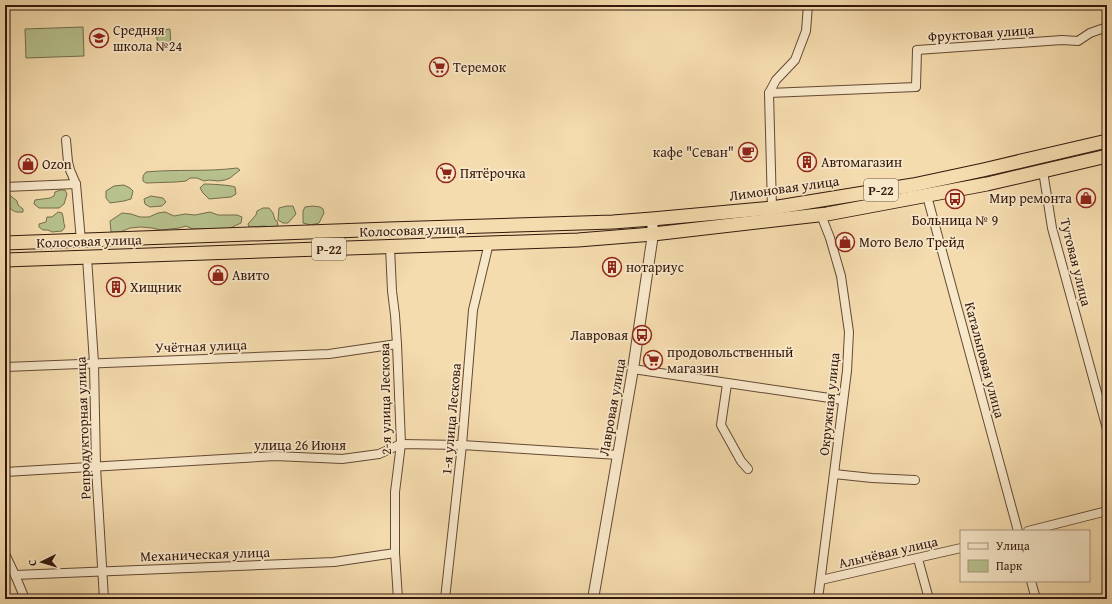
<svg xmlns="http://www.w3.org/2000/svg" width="1112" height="604" viewBox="0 0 1112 604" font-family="'Gentium Book Plus',serif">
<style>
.green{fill:#b7c28e;stroke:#756d4d}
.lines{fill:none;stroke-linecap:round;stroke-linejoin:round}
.minor-casing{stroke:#644934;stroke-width:10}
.tertiary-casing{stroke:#644934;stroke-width:12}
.trunk-casing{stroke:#33180c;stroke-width:15}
.minor{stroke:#f8e8ca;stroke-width:8}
.tertiary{stroke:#f8e8ca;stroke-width:10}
.trunk{stroke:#f5dcae;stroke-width:13}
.labels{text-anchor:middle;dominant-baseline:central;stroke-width:3.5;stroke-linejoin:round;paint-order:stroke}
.shield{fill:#f8e8ca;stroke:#6e5645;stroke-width:1}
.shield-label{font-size:13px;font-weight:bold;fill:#33180c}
.poi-label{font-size:14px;fill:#33180c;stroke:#f8e8ca;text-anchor:start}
.street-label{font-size:14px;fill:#33180c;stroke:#f8e8ca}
</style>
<rect width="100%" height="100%" fill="#f5dcae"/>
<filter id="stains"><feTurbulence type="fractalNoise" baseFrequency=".005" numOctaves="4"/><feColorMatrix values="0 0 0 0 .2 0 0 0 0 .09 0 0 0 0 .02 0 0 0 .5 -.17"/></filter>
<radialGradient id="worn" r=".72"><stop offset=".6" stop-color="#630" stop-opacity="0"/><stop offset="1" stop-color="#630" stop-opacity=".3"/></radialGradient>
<!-- green -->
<g class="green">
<polygon points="83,27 84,56 26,58 25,29"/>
<polygon points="170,29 171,45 158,46 156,31"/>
<path d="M237 168 240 170 230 178 225 180 218 181 209 180 204 181 197 178H190L186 181 176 182 146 183 143 181V176L146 172C177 169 207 172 237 168Z"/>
<path d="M204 184C209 184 231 185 235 187L236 194 231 197 209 199 203 193 200 188Z"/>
<polygon points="124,185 130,188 133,191 131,199 124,201 110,203 106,198 106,191 114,186"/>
<polygon points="60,190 65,190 67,194 64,204 59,208 39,208 34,204 35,200 50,198 54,196 55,192"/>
<path d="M5 191 12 197 17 201 18 205 23 209V212C13 213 12 210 5 203Z"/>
<polygon points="151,196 163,198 166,202 162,206 150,207 145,204 144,199"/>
<polygon points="287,206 293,206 296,214 288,223 283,223 278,220 279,208"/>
<polygon points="313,206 320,207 323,209 324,213 319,223 311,225 303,223 303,211 305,207"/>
<polygon points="263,208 269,208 273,213 275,220 277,221 278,225 272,229 265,226 249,227 248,224 256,215 257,211"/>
<path d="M58 212 62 213C64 218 63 222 65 227L62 231 52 232 48 230H43L39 227V224L46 222 47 217H52Z"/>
<polygon points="165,212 174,216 185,214 195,215 210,212 218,215 237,215 242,217 241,223 228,229 193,229 186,226 179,228 161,230 152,228 141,227 130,228 120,232 111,232 110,221 122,213 131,214 140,217 149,217 158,213"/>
</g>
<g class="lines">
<!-- minor casing -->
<g class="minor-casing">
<g id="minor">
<polyline points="769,93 916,87 917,50 1062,40 1078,41 1090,33 1107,27"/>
<polyline points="66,140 68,162 70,170 76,184 81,241"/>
<polyline points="1043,171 1052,228 1107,429"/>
<polyline points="5,187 76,184"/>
<polyline points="927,196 1018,531"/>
<polyline points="772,208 769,93 776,80 795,60 806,31 808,5"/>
<polyline points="390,247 392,291 395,315 397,344 401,444 395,492 395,553 398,599"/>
<polyline points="87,257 94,363 96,467 104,599"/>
<polyline points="5,367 329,354 397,344"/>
<polyline points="633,369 843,400"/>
<polyline points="727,384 721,425 741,461 748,469"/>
<polyline points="5,472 275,456 342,459 379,454 401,444 462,445 618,455"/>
<polyline points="834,474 872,478 915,480"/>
<polyline points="1028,531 1107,511"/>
<polyline points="5,554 15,575 25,599"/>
<polyline points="918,559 929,599"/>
<polyline points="15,575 334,562 395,553"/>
<polyline points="821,580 961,548"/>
<polyline points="1031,581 1036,599"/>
<polyline points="445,599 462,445 473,310 489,243"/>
<polyline points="818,599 847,371 849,332 841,276 830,238 821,215"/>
</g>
</g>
<!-- tertiary casing -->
<g class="tertiary-casing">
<polyline id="tertiary" points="593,599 633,369 653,234 652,219"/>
</g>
<!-- trunk casing -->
<g class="trunk-casing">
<g id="trunk">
<polyline points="5,243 389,229 613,222 652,219 772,208 913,185 983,170 1107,141"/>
<polyline points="5,260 578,240 653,234 827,214 987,184 1107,156"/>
</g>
</g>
<!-- minor -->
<use href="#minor" class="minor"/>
<!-- tertiary -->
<use href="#tertiary" class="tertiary"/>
<!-- trunk -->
<use href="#trunk" class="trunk"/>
</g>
<!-- icons -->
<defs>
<g id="school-ring" transform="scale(1)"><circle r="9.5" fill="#f8e8ca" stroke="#8f2418" stroke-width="1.5"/><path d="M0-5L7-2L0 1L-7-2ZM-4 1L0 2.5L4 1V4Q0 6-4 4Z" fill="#8f2418"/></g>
<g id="supermarket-ring" transform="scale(1)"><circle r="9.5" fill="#f8e8ca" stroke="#8f2418" stroke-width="1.5"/><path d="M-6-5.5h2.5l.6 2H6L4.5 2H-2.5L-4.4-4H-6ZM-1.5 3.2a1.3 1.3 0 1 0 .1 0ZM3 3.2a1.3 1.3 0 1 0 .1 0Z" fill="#8f2418"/></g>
<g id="cafe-ring" transform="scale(1)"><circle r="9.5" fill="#f8e8ca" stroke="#8f2418" stroke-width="1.5"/><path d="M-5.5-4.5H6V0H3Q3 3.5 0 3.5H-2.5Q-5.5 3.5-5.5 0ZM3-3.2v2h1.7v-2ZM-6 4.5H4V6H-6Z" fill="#8f2418"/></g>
<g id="building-ring" transform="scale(1)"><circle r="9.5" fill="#f8e8ca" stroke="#8f2418" stroke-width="1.5"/><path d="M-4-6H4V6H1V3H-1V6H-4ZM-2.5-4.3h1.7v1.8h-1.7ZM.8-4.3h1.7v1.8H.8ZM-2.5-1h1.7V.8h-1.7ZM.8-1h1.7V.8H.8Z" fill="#8f2418"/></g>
<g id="shop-ring" transform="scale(1)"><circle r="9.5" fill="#f8e8ca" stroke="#8f2418" stroke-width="1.5"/><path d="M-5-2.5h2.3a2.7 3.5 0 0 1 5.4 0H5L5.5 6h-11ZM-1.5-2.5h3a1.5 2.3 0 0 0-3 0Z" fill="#8f2418"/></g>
<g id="bus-ring" transform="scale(1)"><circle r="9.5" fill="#f8e8ca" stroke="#8f2418" stroke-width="1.5"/><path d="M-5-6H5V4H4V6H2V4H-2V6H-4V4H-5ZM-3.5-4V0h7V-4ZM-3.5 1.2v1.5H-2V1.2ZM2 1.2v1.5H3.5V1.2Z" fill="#8f2418"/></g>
</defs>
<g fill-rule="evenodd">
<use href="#school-ring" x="99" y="38"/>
<use href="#supermarket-ring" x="439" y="67"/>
<use href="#cafe-ring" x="748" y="152"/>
<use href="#building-ring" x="807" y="162"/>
<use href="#shop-ring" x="28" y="164"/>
<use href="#supermarket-ring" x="446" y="173"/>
<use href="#shop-ring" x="1086" y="198"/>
<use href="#bus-ring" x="955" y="199"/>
<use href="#shop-ring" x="845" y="242"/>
<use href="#building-ring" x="612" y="267"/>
<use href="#shop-ring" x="218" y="275"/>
<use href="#building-ring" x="116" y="287"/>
<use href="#bus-ring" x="642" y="335"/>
<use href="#supermarket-ring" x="653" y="360"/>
</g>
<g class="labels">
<!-- shield labels -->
<g class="shield">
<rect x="864" y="179" width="34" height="22" rx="3"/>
<rect x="312" y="238" width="34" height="22" rx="3"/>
</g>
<g class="shield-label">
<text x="881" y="190">Р-22</text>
<text x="329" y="249">Р-22</text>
</g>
<!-- poi labels -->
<g class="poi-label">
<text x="113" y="30">Средняя<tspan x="113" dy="16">школа №24</tspan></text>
<text x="453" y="67">Теремок</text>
<text x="734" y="152" text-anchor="end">кафе "Севан"</text>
<text x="821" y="162">Автомагазин</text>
<text x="42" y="164">Ozon</text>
<text x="460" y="173">Пятёрочка</text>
<text x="1072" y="198" text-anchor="end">Мир ремонта</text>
<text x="955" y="220" text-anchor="middle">Больница № 9</text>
<text x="859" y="242">Мото Вело Трейд</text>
<text x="626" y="267">нотариус</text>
<text x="232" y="275">Авито</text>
<text x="130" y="287">Хищник</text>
<text x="628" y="335" text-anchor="end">Лавровая</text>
<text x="667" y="352">продовольственный<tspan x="667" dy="16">магазин</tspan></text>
</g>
<!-- street labels -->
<g class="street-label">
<text transform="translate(981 33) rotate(-4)">Фруктовая улица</text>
<text transform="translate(784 188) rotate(-8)">Лимоновая улица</text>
<text transform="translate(412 230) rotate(-2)">Колосовая улица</text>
<text transform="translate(89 241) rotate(-2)">Колосовая улица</text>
<text transform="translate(1076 262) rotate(76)">Тутовая улица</text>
<text transform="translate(201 346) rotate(-2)">Учётная улица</text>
<text transform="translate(985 360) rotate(75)">Катальповая улица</text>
<text transform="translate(385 399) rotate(-91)">2-я улица Лескова</text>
<text transform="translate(829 404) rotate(-84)">Окружная улица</text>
<text transform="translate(612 407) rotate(-80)">Лавровая улица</text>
<text transform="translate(451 419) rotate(-85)">1-я улица Лескова</text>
<text transform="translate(83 428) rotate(-92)">Репродукторная улица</text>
<text x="300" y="445">улица 26 Июня</text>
<text transform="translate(888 552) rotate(-13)">Алычёвая улица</text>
<text transform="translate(205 554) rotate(-2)">Механическая улица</text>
</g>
</g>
<!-- margin -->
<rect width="1112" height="604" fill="none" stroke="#f5dcae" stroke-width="20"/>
<rect x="6" y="6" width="1100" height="592" fill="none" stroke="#33180c" stroke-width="2"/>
<rect x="10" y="10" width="1092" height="584" fill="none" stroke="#33180c"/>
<!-- legend -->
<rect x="960" y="530" width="130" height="52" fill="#f8e8ca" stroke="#a9957e"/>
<rect x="968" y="543" width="20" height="6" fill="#f8e8ca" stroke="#a9957e"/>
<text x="996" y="550" font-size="12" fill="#33180c">Улица</text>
<rect x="968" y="560" width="20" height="12" fill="#b7c28e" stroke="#a9957e"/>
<text x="996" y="570" font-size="12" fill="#33180c">Парк</text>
<!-- north arrow -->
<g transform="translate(42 562) rotate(265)" stroke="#f8e8ca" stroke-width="3" paint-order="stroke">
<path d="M0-3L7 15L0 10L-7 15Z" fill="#33180c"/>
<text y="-6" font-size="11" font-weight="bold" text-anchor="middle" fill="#33180c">С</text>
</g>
<rect width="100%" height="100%" filter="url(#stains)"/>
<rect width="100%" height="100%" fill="url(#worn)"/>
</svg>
